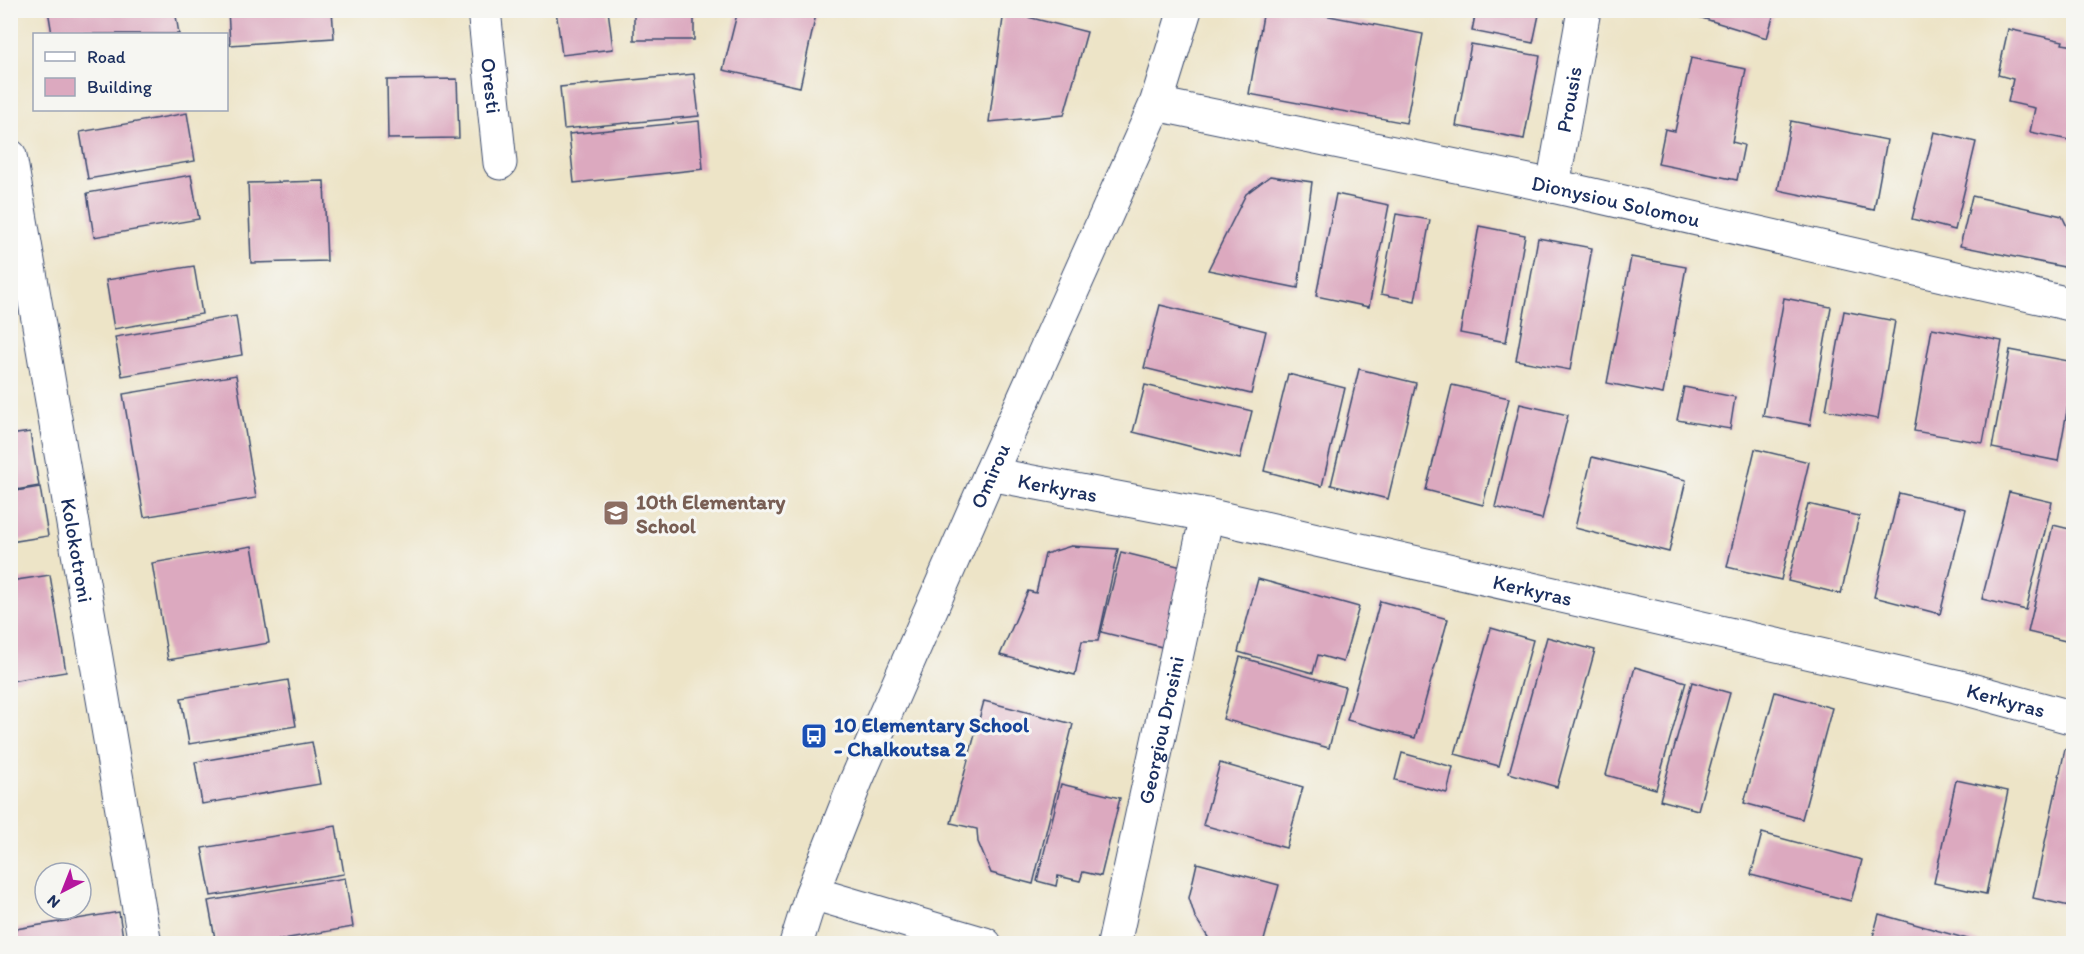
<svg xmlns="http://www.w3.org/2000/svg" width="2084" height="954" viewBox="0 0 2084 954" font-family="Itim,sans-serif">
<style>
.building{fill:#dca9bf}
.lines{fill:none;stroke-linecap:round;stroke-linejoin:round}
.minor-casing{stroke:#3a4a6e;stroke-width:35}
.minor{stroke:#fff;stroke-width:33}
.labels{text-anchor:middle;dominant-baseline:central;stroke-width:6;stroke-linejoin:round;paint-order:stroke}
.street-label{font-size:21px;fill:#1b2f5e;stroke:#f6f6f2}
.education-label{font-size:21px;font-weight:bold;fill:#785e54;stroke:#f6f6f2;text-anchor:start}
.transit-label{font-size:21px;font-weight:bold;fill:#164399;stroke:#f6f6f2;text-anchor:start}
</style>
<rect width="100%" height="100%" fill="#f6f6f2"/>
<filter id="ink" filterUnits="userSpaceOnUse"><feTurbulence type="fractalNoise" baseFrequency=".0167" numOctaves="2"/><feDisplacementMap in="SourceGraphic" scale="12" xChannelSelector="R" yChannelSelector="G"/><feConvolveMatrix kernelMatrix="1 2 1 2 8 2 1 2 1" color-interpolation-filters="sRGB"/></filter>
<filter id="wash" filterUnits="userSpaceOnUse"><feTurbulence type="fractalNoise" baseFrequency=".008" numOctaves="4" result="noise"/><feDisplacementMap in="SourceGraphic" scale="24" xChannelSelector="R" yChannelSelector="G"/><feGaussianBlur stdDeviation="1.35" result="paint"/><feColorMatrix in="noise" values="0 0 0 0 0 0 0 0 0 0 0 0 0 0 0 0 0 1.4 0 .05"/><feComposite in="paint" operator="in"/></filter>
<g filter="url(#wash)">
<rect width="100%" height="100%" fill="#ede4c7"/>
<g id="blocks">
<!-- building -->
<g class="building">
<polygon points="48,10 175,10 179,34 52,34"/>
<polygon points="228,10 332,10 334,38 230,45"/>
<polygon points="556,10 608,10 613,49 562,55"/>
<rect x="634" y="10" width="60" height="30"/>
<polygon points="738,10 817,10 800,87 723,70"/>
<polygon points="1264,10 1298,10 1423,34 1406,123 1249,94"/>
<polygon points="1476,10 1540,10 1533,43 1472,31"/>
<polygon points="1676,10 1775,10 1767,38"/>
<polygon points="1004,11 1087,32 1064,115 989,122"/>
<polygon points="2008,29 2063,41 2062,44 2074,46 2074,141 2030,132 2035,108 2008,102 2013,79 1998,75"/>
<polygon points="1471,44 1540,56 1524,139 1456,126"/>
<polygon points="1691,58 1746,69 1732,142 1744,145 1737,180 1658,164 1665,129 1675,131"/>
<polygon points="694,74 699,116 564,129 560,87"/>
<polygon points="457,79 459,138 388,139 387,80"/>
<polygon points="187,113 195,161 88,179 80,132"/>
<polygon points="699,121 703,169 574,183 569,134"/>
<polygon points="1791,121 1887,140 1874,210 1778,190"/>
<polygon points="1934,132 1976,142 1955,230 1912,219"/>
<polygon points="191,175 199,219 94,237 87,193"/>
<polygon points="1270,176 1312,182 1298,288 1208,270 1246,194"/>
<polygon points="324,181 327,261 251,263 248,183"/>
<polygon points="1336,194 1389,205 1369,307 1316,296"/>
<polygon points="1972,196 2062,216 2074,241 2074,269 1960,246"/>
<polygon points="1396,214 1430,220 1415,301 1381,294"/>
<polygon points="1479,226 1525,235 1506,342 1460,333"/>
<polygon points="1538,238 1592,248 1570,370 1516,360"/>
<polygon points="1631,257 1686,267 1663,394 1607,383"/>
<polygon points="194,266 202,314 114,329 106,280"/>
<polygon points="1784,298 1831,307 1810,425 1763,416"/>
<polygon points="1160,305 1266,331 1251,394 1144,368"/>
<polygon points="1844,311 1895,321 1878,419 1826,410"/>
<polygon points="236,316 242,355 122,376 115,337"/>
<polygon points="1932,328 2002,341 1983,443 1914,431"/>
<polygon points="2010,350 2074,362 2074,372 2058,461 1992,448"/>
<polygon points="1359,369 1416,383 1388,499 1331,485"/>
<polygon points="1288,374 1345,388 1322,486 1264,471"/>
<polygon points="236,375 256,498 144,517 123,394"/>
<polygon points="1145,385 1252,411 1240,459 1133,432"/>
<polygon points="1452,385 1509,398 1483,505 1426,490"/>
<polygon points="1684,387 1735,397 1730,429 1677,420"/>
<polygon points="1520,404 1568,415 1542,519 1495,507"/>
<polygon points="30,432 39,486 10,491 10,435"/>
<polygon points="1755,449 1809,462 1781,580 1727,567"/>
<polygon points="1592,457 1686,480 1669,552 1575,528"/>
<polygon points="40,487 48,536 10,542 10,492"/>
<polygon points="2009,492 2052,502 2026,610 1982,599"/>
<polygon points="1899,493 1966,509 1940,614 1874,597"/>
<polygon points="1808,504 1859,516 1841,594 1788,581"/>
<polygon points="2053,525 2074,530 2074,643 2028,632"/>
<polygon points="252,546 269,643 168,660 152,563"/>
<polygon points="1071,546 1118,549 1098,641 1082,641 1075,675 1000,655 1028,591 1036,593 1045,554"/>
<polygon points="1121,552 1182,567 1162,647 1101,632"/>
<polygon points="50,575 66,672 10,681 10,581"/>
<polygon points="1258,579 1359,607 1343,662 1318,655 1313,673 1238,652"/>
<polygon points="1380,601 1448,619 1415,738 1347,720"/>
<polygon points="1491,628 1533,640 1499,766 1455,754"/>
<polygon points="1547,637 1595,650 1557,787 1509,773"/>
<polygon points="1240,657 1345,687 1329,748 1223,719"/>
<polygon points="1635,667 1686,682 1656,789 1606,775"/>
<polygon points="288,680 296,726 189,744 181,698"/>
<polygon points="1692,682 1730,693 1698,810 1660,800"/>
<polygon points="1775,692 1832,708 1802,819 1744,803"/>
<polygon points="984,701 1073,724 1033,884 991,873 978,842 977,829 951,823"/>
<polygon points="312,742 320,784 202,804 195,762"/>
<polygon points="2065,749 2074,751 2074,907 2033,898"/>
<polygon points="1402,753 1453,767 1447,793 1395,780"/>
<polygon points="1220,763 1303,787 1286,848 1203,825"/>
<polygon points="1956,780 2008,791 1986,894 1934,883"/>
<polygon points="1061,784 1120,798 1101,876 1083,872 1080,881 1058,876 1056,886 1037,881"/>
<polygon points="336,826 344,874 211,896 202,848"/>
<polygon points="1762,833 1862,860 1851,901 1751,875"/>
<polygon points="1197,863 1279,885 1263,944 1220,944 1211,942 1195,917 1189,898"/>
<polygon points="345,878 353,927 254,944 216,944 208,901"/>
<polygon points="119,912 124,944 10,944 10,930"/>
<polygon points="1879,914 1982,943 1982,944 1871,944"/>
</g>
</g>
</g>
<g filter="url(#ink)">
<use href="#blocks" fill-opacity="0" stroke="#3a4a6e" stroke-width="1.5"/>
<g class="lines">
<!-- minor casing -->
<g class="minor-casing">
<g id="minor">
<path id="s1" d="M484 10 500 163"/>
<path id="s2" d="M1156 104 1553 186 2074 305"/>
<path id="s3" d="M10 156 145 944"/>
<path id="s4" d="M1553 186 1584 10"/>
<path id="s5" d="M990 474 1207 515 1956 686 2074 718"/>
<polyline points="812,893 985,944"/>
<path id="s6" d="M796 944 812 893 856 781 990 474 1156 104 1185 10"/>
<path id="s7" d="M1114 944 1207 515"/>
</g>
</g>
<!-- minor -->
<use href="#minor" class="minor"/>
</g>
</g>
<!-- icons -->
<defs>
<g id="school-square" transform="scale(1.35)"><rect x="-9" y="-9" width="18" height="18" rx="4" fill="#8d6e63" stroke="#f6f6f2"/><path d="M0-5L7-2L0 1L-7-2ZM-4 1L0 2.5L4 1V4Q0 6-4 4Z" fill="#fff"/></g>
<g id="bus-square" transform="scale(1.35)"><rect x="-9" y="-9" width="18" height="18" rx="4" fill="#1a4fb4" stroke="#f6f6f2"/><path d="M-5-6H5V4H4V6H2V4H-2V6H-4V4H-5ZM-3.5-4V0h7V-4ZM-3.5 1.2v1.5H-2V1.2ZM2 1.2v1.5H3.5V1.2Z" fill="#fff"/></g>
</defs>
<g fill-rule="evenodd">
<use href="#school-square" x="616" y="513"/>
<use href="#bus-square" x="814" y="736"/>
</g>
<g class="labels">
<!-- street labels -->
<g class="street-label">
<text stroke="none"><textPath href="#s1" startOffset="76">Oresti</textPath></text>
<text stroke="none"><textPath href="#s4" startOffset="88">Prousis</textPath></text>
<text stroke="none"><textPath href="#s2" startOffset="470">Dionysiou Solomou</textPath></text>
<text stroke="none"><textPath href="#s6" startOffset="507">Omirou</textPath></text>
<text stroke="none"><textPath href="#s5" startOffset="69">Kerkyras</textPath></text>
<text stroke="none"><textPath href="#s3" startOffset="400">Kolokotroni</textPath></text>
<text stroke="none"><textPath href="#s5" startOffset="555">Kerkyras</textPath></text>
<text stroke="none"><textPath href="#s5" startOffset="1041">Kerkyras</textPath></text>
<text stroke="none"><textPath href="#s7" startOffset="219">Georgiou Drosini</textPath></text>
</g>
<!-- education labels -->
<g class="education-label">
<text x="636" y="501">10th Elementary<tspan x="636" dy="24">School</tspan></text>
</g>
<!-- transit labels -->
<g class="transit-label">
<text x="834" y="724">10 Elementary School<tspan x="834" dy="24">- Chalkoutsa 2</tspan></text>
</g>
</g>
<!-- margin -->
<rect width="2084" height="954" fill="none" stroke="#f6f6f2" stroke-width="36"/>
<!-- legend -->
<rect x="33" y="33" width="195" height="78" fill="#f6f6f2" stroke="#9ea6b7" stroke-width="1.5"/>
<rect x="45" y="52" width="30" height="9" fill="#ffffff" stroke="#9ea6b7" stroke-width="1.5"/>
<text x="87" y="63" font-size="18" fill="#1b2f5e">Road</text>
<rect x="45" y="78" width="30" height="18" fill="#dca9bf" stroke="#9ea6b7" stroke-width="1.5"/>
<text x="87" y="93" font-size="18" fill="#1b2f5e">Building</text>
<!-- north arrow -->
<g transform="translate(63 891) rotate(222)"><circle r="28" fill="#f6f6f2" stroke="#9ea6b7" stroke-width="1.5"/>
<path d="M0-4.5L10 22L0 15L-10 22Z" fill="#b5179e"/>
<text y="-9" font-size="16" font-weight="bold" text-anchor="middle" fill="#1b2f5e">N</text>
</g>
</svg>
